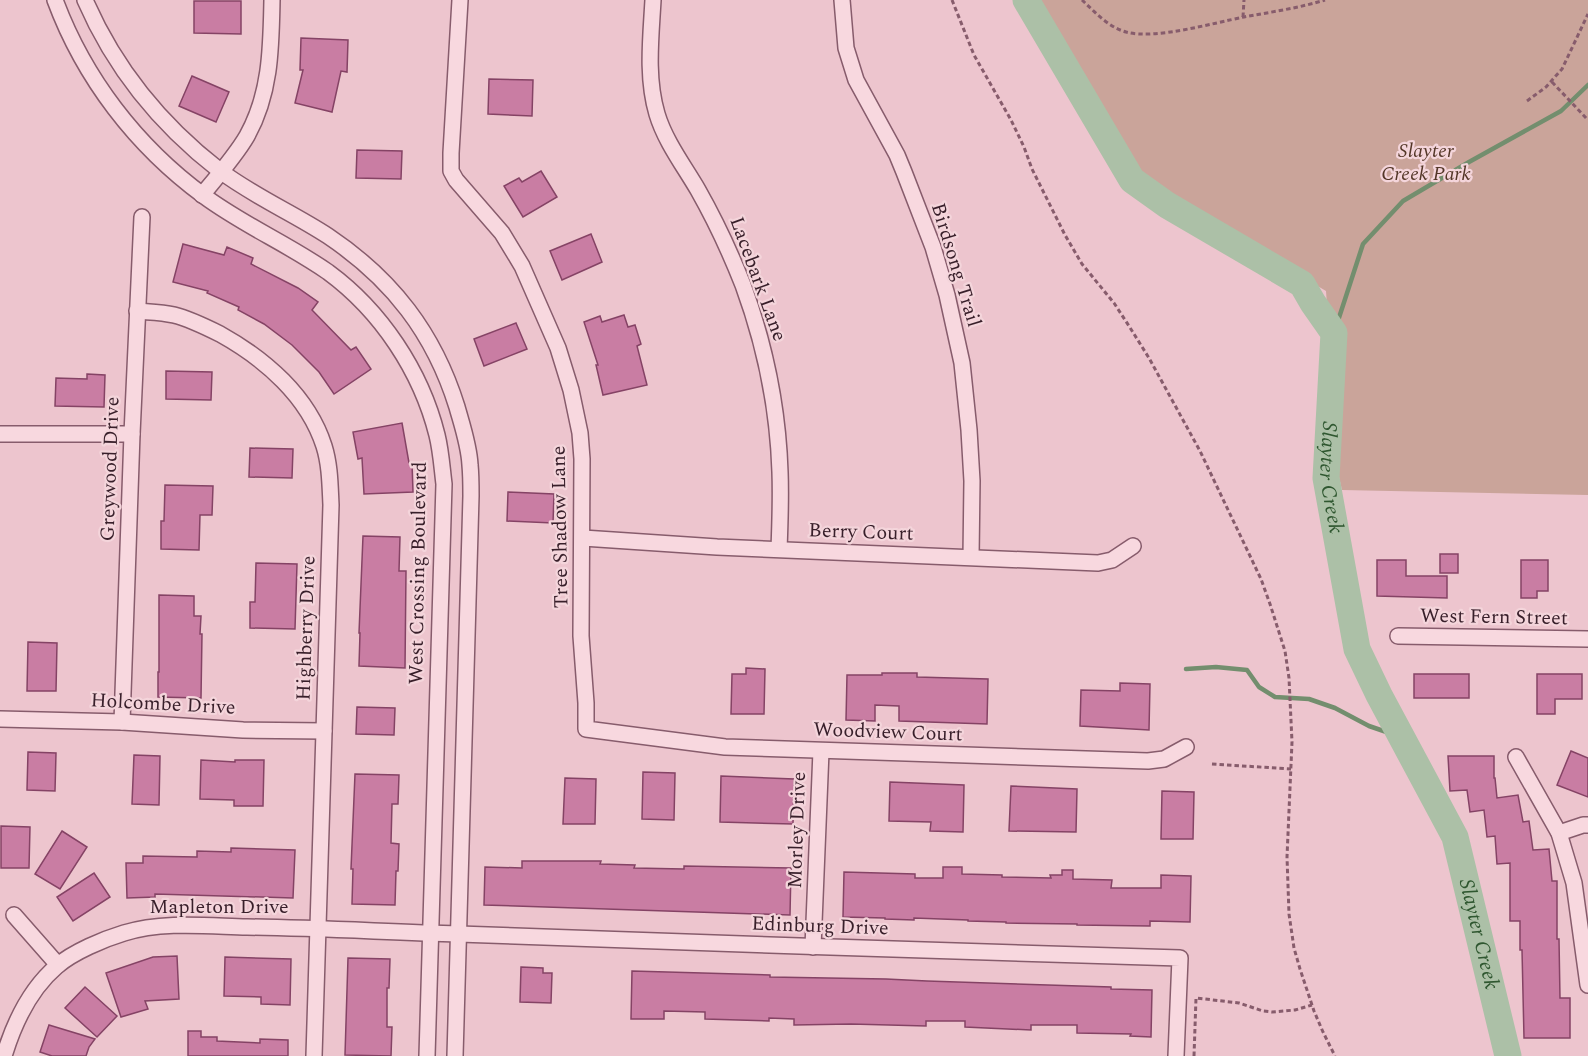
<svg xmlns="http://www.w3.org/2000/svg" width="1588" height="1056" viewBox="0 0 1588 1056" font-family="Spectral,serif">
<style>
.green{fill:#caa49a}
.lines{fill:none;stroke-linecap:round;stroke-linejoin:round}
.stream{stroke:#738e6e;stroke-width:4.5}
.river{stroke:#acc0a7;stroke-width:27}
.building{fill:#c97da3;stroke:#854365;stroke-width:1.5}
.minor-casing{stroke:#875c6c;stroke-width:18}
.path{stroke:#875c6c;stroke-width:3;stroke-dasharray:4.5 3;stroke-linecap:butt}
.minor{stroke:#f8d8df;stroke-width:15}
.labels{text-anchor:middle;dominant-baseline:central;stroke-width:4.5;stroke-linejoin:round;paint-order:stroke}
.park-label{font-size:20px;font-style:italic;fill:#533627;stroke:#f4d5db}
.street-label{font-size:20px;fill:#381f2a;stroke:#f4d5db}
.water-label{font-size:21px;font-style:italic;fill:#2f5730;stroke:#f4d5db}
</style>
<rect width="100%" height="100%" fill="#edc5ce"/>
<!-- green -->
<polygon class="green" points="1035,0 1588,0 1588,495 1342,490 1339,477 1326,291 1143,182"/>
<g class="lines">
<!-- stream -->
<g class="stream">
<polyline points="1334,333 1363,244 1403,201 1469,162 1561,111 1588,85"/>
<polyline points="1186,669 1216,667 1247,670 1259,687 1275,697 1309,699 1335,708 1369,726 1401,737"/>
</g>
<!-- river -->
<path class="river" id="s1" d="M1026 0 1132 180 1167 205 1302 284 1313 303 1334 333 1326 478 1357 649 1379 695 1455 837 1508 1056"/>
</g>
<!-- building -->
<g class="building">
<polygon points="194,1 241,1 241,34 194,33"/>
<polygon points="301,38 348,40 347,72 341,71 332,112 295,103 303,70 300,70"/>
<polygon points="192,76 229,92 216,122 179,106"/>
<polygon points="489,79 533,80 532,116 488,114"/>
<polygon points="357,150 402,151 401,179 356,178"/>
<polygon points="541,171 557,197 523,217 504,186 519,178 522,182"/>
<polygon points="591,234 602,262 562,280 550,251"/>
<polygon points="183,244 224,255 227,247 253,258 251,264 298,288 318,302 312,310 351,350 356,347 371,369 334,394 319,372 292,345 264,324 238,310 239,307 207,293 208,291 173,282"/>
<polygon points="624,315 628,327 635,325 641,344 637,346 647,385 603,395 596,365 598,365 584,322 600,316 602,322"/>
<polygon points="516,323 527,349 484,366 474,339"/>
<polygon points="166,371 212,372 211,400 166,399"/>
<polygon points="87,374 105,375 104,407 55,406 56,378 87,379"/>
<polygon points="402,423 409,463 412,463 413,492 364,494 362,458 358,459 353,432"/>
<polygon points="250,448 293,449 292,478 249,477"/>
<polygon points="165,485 213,486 212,515 200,515 199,550 161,549 161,521 164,521"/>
<polygon points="508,492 554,494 553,523 507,521"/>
<polygon points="363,536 400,537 399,571 406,571 405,668 359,666 360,633 359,633"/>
<rect x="1440" y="554" width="18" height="19"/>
<polygon points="1377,560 1406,560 1406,576 1447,576 1447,598 1377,596"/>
<polygon points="1521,560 1548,560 1548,591 1537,591 1537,598 1521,598"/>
<polygon points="256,563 297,564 295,629 250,628 250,602 255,602"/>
<polygon points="159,595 194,596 194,616 201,616 200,634 202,634 201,698 158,697 158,672 159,672"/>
<polygon points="28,642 57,643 56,691 27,691"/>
<polygon points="746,668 765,669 764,714 731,714 732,674 746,674"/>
<polygon points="882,673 917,673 917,677 988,679 987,724 899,721 899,706 875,705 875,721 846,720 847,675 882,675"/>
<rect x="1414" y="674" width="55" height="24"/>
<polygon points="1537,674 1582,674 1582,699 1555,699 1555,714 1537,714"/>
<polygon points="1120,683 1150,684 1149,730 1080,726 1081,690 1120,691"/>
<polygon points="357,707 395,708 394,735 356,734"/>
<polygon points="1571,751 1588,758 1588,797 1557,785"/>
<polygon points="28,752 56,753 55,791 27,790"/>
<polygon points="134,755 160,756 159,805 132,804"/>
<polygon points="1448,756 1494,756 1494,778 1495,778 1497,798 1518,795 1523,822 1529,821 1533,850 1549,849 1552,881 1557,881 1557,939 1559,939 1560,998 1570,998 1570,1038 1524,1038 1522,950 1520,950 1520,921 1510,921 1510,863 1497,864 1495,836 1487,837 1484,810 1470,812 1467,790 1450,791"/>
<polygon points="201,760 235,762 235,760 264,760 263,806 234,806 234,800 200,799"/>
<polygon points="643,772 675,773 674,820 642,819"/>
<polygon points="355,774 399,775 398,804 392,804 391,843 399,844 398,871 396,871 395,905 352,904 353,869 351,869"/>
<polygon points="721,776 794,779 793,824 720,822"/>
<polygon points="565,778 596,779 595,824 563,824"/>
<polygon points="890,782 964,785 963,832 930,831 931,822 889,821"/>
<polygon points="1011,786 1077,789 1076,832 1009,831"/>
<polygon points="1162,791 1194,792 1193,839 1161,839"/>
<polygon points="1,826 30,827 29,868 1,868"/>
<polygon points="62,831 87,847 60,889 35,874"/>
<polygon points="231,848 295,850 293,898 155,894 155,897 127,898 126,863 143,863 143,856 197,857 197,851 231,852"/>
<polygon points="522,861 601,861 600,864 635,865 634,868 684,869 684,866 791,868 790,915 484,905 485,867 522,868"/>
<polygon points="943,867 962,867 962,874 1002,875 1002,877 1051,878 1050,875 1062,875 1062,870 1073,870 1073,879 1112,880 1111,888 1161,888 1161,875 1191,876 1190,922 1150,921 1150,926 1077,925 1077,924 1006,923 1006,922 968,921 968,920 914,918 914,920 885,919 885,918 843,917 844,872 915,874 915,878 943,878"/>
<polygon points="94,873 110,897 73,921 57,897"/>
<polygon points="177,956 179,999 145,1001 148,1009 121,1017 106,973 153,957"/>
<polygon points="225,957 291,959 290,1005 261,1004 261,997 224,996"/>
<polygon points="348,958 390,959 389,988 387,988 387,1027 392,1027 391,1056 345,1055"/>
<polygon points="521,967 543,968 543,973 552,973 551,1003 520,1002"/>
<polygon points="632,971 770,975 770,977 886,979 927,981 1111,987 1111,989 1152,990 1151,1037 1130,1036 1131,1034 1077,1033 1077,1025 1031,1025 1031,1030 965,1027 965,1021 926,1021 926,1026 851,1024 794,1025 794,1019 769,1018 769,1021 705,1019 705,1012 664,1011 664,1019 631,1019"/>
<polygon points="85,987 117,1016 97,1037 65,1008"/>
<polygon points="49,1025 95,1039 89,1047 86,1056 52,1056 40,1052"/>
<polygon points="188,1031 201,1031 201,1037 217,1037 217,1041 260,1043 260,1039 288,1040 288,1056 188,1056"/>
</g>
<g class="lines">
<!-- minor casing -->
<g class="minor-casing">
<g id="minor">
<path d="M55 0C84 78 136 146 204 196 243 225 288 244 328 272 381 311 421 371 437 435 441 451 442 468 444 484L427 1056"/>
<path d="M85 0C114 67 161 125 219 170 253 196 293 213 328 236 392 279 434 333 457 407 462 425 469 445 470 465 471 475 471 486 471 496L455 1056"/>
<polyline points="460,0 451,153 451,171 456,180 502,233 522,266 558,348 571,390 580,433 582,459 581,636 586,703 586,729 725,747 1148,761 1164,759 1186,747"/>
<path d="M653 0C651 37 646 77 657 114 665 141 684 166 698 190 715 220 730 252 743 285 765 345 778 408 780 472 781 498 780 524 779 549"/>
<polyline points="842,0 846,48 856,80 897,155 904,172 933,247 947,295 962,363 969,430 972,481 971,557"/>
<path d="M202 195C217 177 236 155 247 136 271 93 271 47 272 0"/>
<path d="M137 311C149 312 162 312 174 315 190 319 206 327 220 334 265 359 308 396 324 446 330 465 330 485 331 505L314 1056"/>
<polyline points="0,434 132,434"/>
<polyline points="583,538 717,547 1098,563 1112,560 1133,546"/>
<polyline points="1398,636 1588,639"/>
<polyline points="0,719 122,722 243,730 324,731"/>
<polyline points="122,722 132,434 142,217"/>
<polyline points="1516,757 1559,833 1574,883 1588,985"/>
<polyline points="1559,833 1583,825 1588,825"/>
<polyline points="14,915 58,965"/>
<polyline points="813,947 821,751"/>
<path d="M4 1056C14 1023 30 989 57 966 73 952 104 939 124 933 163 921 207 926 247 927 318 928 388 932 459 934 699 944 940 950 1180 958L1176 1056"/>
</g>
</g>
<!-- path -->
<g class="path">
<polyline points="952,0 974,55 1011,120 1024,147 1032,169 1065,235 1082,264 1114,303 1129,326 1149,358 1200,451 1261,579 1270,604 1285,651 1289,678 1292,742 1287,857 1289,914 1294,948 1300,969 1314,1011 1323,1032 1335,1056"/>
<path d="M1082 0C1095 12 1108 27 1126 32 1155 40 1213 23 1244 17 1271 12 1299 8 1325 0"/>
<polyline points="1243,17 1244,0"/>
<polyline points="1552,82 1588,120"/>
<polyline points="1527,101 1546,87 1562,69 1588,14"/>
<polyline points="1212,764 1291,769"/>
<polyline points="1194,1056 1196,998 1239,1003 1263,1011 1272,1012 1295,1010 1312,1005"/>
</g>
<!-- minor -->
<use href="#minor" class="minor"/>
</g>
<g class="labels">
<!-- park labels -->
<g class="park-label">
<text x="1426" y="151">Slayter<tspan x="1426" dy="23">Creek Park</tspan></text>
</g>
<!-- street labels -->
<g class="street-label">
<text transform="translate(956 265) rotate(73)">Birdsong Trail</text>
<text transform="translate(758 279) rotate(70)">Lacebark Lane</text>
<text transform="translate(110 469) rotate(-88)">Greywood Drive</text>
<text transform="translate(560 527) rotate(-91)">Tree Shadow Lane</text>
<text transform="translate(861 532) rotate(2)">Berry Court</text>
<text transform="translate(418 573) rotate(-89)">West Crossing Boulevard</text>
<text transform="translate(1494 617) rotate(1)">West Fern Street</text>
<text transform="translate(306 628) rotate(-88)">Highberry Drive</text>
<text transform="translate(163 704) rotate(3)">Holcombe Drive</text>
<text transform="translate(888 732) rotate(2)">Woodview Court</text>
<text transform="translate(797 830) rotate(-88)">Morley Drive</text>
<text x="219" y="907">Mapleton Drive</text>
<text transform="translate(820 926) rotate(2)">Edinburg Drive</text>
</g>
<!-- water labels -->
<g class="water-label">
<text stroke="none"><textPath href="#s1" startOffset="612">Slayter Creek</textPath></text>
<text stroke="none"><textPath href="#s1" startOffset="1098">Slayter Creek</textPath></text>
</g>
</g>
</svg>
